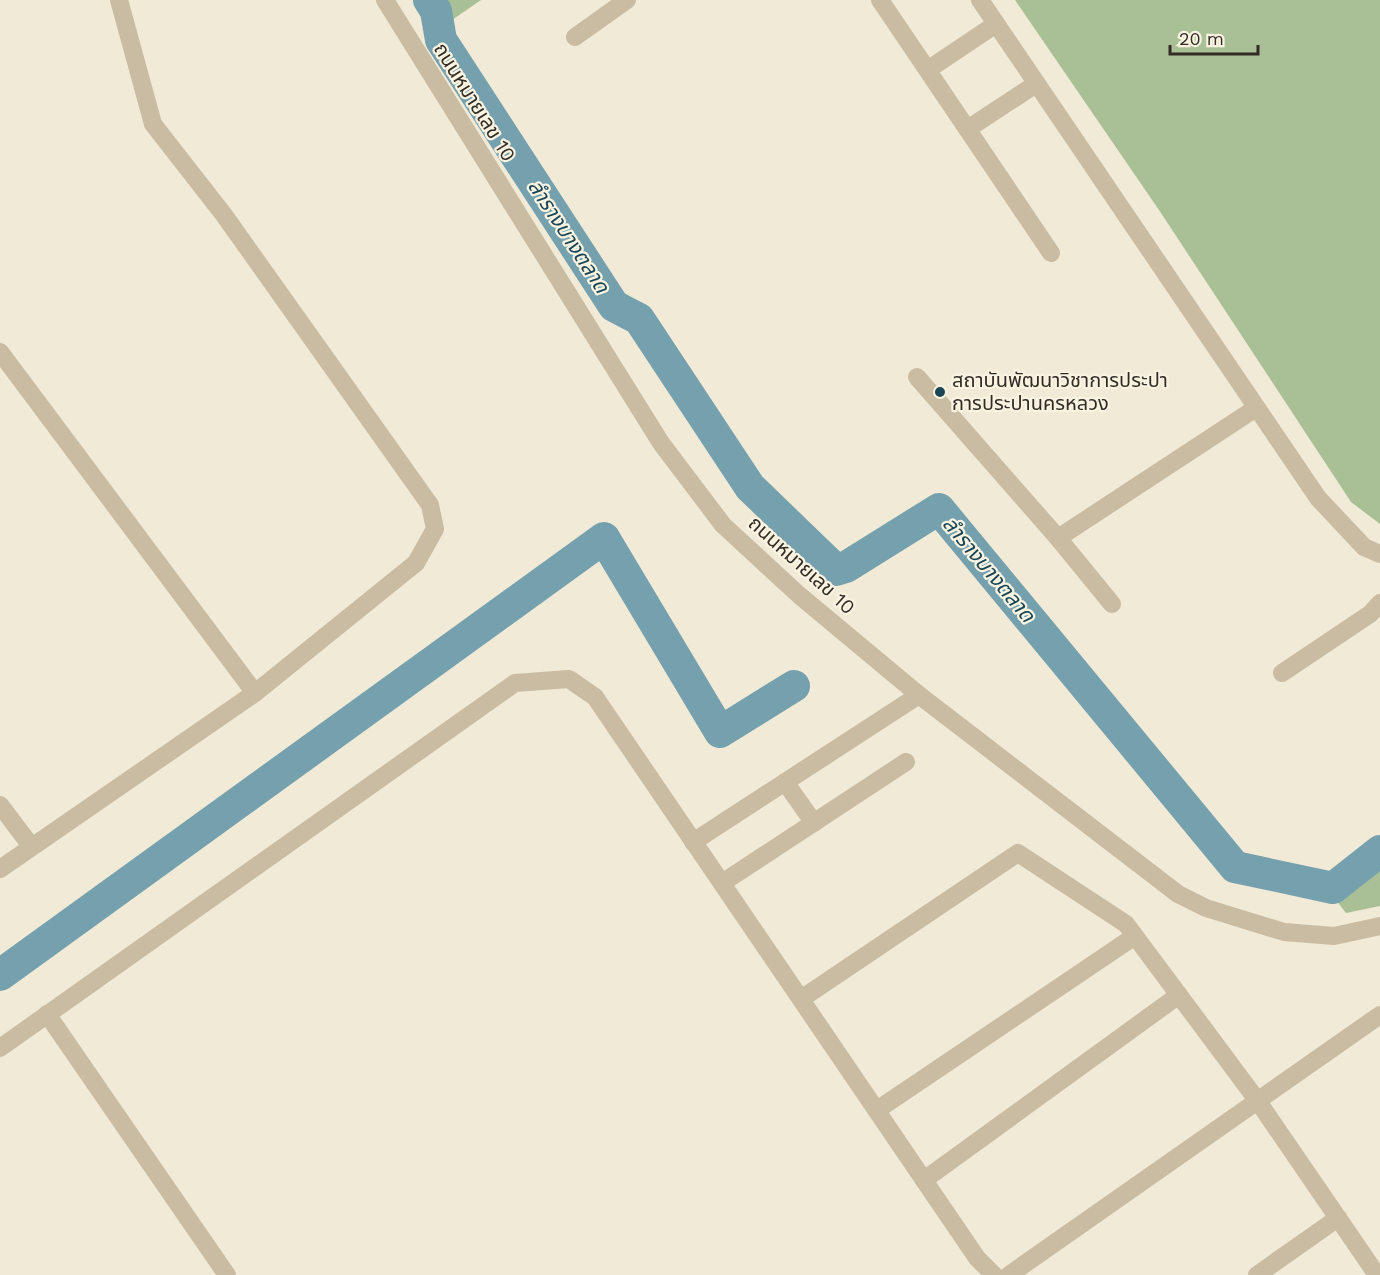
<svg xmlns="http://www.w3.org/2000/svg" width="1380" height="1275" viewBox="0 0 1380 1275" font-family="'Work Sans','Noto Sans Thai',sans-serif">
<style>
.green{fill:#a9c096}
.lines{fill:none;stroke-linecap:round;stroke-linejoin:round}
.canal{stroke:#75a0ae;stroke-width:32}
.minor{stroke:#c9bca2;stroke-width:18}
.poi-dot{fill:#1a4555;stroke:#f9f3e2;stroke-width:2}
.labels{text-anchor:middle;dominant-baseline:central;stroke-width:4.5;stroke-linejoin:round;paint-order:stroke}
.street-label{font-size:20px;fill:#332c25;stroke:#f9f3e2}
.poi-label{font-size:20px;fill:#332c25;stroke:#f9f3e2;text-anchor:start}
.water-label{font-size:21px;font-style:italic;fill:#1a4555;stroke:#f9f3e2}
</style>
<rect width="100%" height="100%" fill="#f1ead6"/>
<!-- green -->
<g class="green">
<polygon points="441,0 481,0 452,20"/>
<polygon points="1015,0 1380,0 1380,524 1351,502 1161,213"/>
<polygon points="1380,867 1380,906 1346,913 1336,900"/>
</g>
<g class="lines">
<!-- canal -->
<g class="canal">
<polyline points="429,0 436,11 441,40 614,306 639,319 750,487 836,570 846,567 939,509 1235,867 1333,888 1380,851"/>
<polyline points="0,975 604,538 720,732 794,686"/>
</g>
<!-- minor -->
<g class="minor">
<polyline points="385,0 661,443 723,525 799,595 919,695 1178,894 1206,908 1284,932 1334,936 1380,926"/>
<polyline points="880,0 1051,253"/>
<polyline points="980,0 1318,498 1364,547 1380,554"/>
<polyline points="575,37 627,0"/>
<polyline points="929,69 996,24"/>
<polyline points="969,128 1036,84"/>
<polyline points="0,352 255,693"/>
<polyline points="917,377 1058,538 1112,604"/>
<polyline points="1058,538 1256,408"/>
<polyline points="1282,673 1370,614 1380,603"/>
<polyline points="785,782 814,823"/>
<polyline points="0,805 31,846"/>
<polyline points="693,842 919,695"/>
<polyline points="0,869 255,693 416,563 435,529 430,505 224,215 153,124 119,0"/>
<polyline points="722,883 906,762"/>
<polyline points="801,999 1018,853 1126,924 1257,1100 1377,1275"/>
<polyline points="47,1014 227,1275"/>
<polyline points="0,1048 515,683 569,679 595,697 977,1258 994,1275"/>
<polyline points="877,1110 1135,936"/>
<polyline points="924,1180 1179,995"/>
<polyline points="1009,1275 1380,1015"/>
<polyline points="1257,1275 1338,1218"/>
</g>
</g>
<!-- markers -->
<circle class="poi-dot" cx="940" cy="392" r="6"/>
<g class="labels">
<!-- street labels -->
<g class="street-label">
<text transform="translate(475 102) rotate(58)">ถนนหมายเลข 10</text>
<text transform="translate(802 565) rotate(42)">ถนนหมายเลข 10</text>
</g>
<!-- poi labels -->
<g class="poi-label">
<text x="952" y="380">สถาบันพัฒนาวิชาการประปา<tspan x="952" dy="23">การประปานครหลวง</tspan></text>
</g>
<!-- water labels -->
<g class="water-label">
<text transform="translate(569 236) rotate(57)">ลำรางบางตลาด</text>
<text transform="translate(989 569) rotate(50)">ลำรางบางตลาด</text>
</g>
</g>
<!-- scale -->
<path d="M1170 45v9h88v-9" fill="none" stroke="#332c25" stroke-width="3"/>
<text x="1179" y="45" font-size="18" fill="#332c25" stroke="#f9f3e2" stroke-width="4.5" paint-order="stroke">20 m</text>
</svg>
